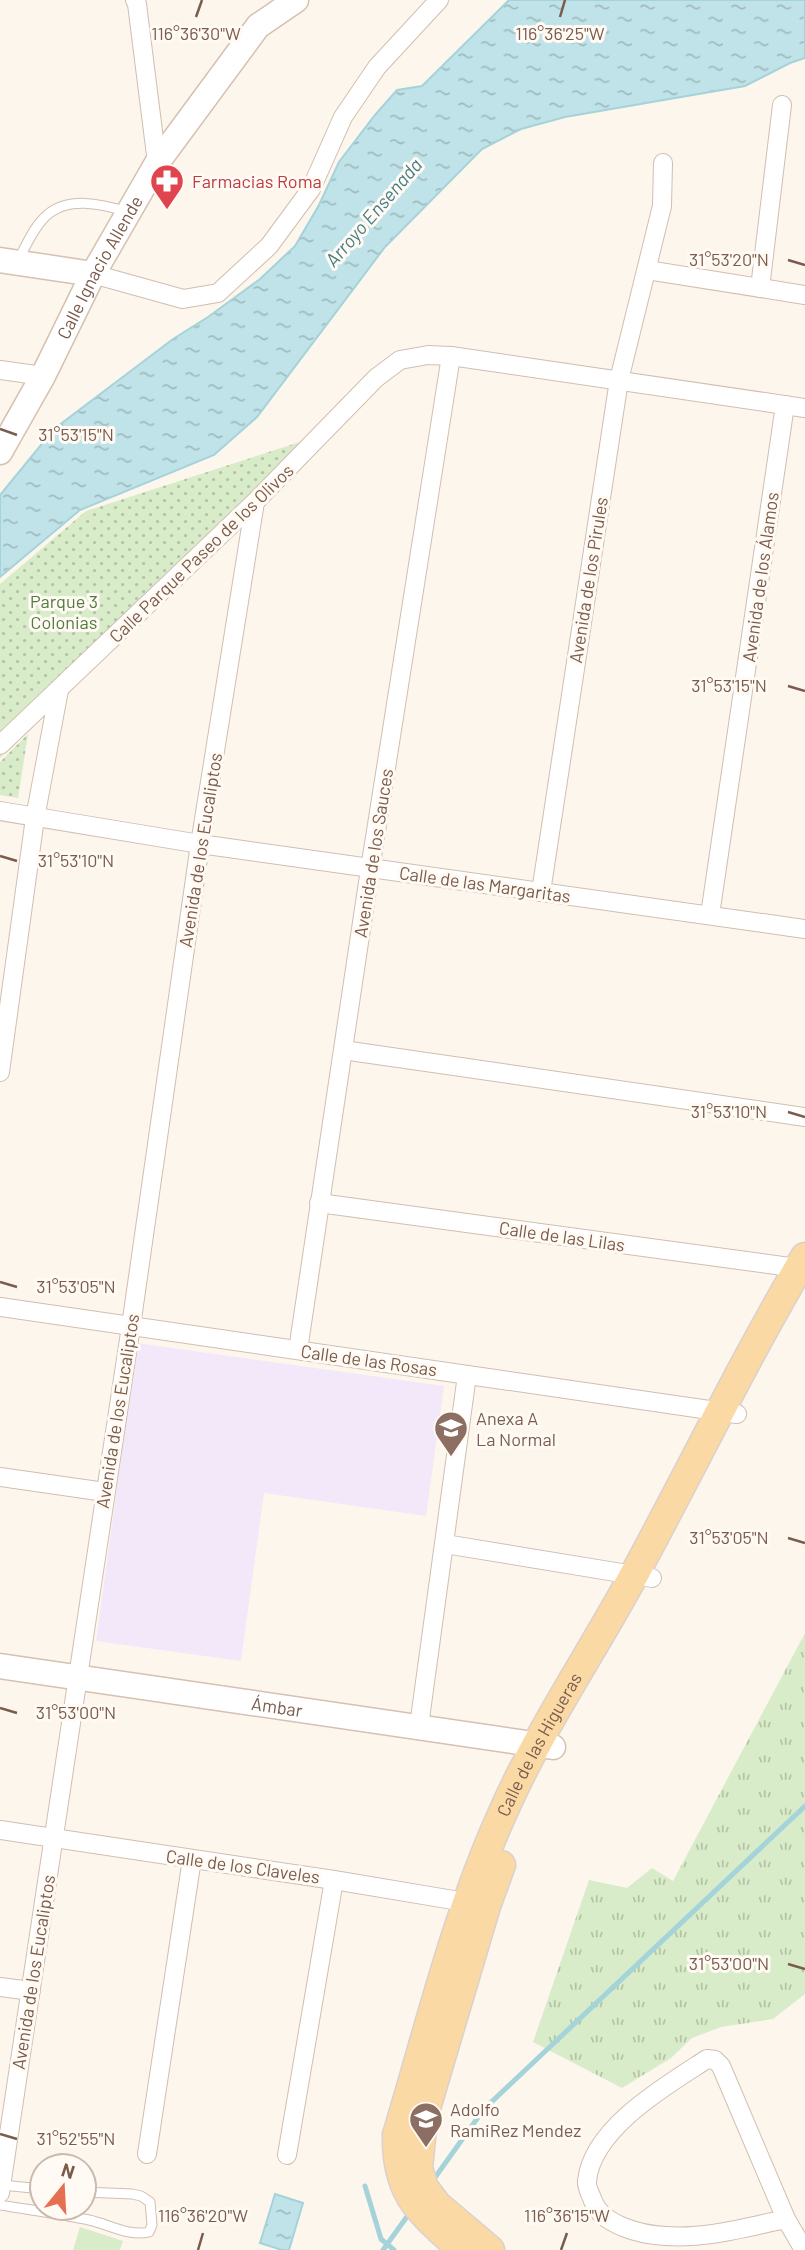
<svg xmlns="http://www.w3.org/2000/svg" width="805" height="2250" viewBox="0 0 805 2250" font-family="Barlow,sans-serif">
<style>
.education{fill:#f3e8fa}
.grass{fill:url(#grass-tufts)}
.park{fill:url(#park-dots)}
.pitch{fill:#d8ecc9}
.water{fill:url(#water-ripples);stroke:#a5d3da;stroke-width:2}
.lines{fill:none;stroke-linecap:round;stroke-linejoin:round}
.stream{stroke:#a5d3da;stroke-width:5}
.lane-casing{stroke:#d1beb0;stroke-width:11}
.street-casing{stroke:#d1beb0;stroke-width:20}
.secondary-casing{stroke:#d6c0b0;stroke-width:27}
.primary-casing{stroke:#dad1cd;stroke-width:31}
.lane{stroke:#fff;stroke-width:9}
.street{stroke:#fff;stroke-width:18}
.secondary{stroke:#fff;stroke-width:24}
.primary{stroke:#fbd9a5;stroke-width:28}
.ticks{fill:none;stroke:#7a5c4d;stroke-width:2.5}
.labels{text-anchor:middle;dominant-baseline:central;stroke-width:6;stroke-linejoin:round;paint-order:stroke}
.health-label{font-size:18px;fill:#be3a42;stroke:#fffaf3;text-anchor:start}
.street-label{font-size:18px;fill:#7a5c4d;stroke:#fffaf3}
.park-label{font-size:18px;fill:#537a41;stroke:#fffaf3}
.education-label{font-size:18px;fill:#785e54;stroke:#fffaf3;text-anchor:start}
.water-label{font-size:19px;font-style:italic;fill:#437c86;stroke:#fffaf3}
.ticks-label{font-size:18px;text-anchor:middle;fill:#7a5c4d;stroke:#fffaf3;stroke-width:6;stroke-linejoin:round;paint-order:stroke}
</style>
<defs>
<pattern id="grass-tufts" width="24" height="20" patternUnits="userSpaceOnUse" patternTransform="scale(1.75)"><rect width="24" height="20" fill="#d8ecc9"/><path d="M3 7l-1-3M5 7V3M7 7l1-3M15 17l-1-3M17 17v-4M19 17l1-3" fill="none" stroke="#b4c2a5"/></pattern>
<pattern id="park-dots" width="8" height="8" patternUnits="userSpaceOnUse" patternTransform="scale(1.75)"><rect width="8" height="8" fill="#d8ecc9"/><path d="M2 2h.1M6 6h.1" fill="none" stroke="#b4c2a5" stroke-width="1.8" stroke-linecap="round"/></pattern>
<pattern id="water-ripples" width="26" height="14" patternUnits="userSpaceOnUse" patternTransform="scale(1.75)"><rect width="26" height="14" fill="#bfe3e8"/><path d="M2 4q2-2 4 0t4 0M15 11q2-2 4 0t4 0" fill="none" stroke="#a0bbbe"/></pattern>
</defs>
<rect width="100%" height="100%" fill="#fdf6ec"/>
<!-- education -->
<polygon class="education" points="137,1343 444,1386 426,1516 264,1493 241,1661 96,1641"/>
<!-- grass -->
<polygon class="grass" points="805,1633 805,1994 773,2019 721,2027 692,2038 671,2058 622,2088 533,2042 589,1880 627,1888 652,1868 673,1881"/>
<!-- park -->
<g class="park">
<polygon points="331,432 260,510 0,758 0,584 86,511"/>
<polygon points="28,734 18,798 0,795 0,762"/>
</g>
<!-- pitch -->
<polygon class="pitch" points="80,2227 123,2241 120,2250 73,2250"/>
<!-- water -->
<g class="water">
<polygon points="509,0 805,0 805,58 790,63 745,86 565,117 521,129 482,149 385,247 257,417 214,455 80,510 0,577 0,495 54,429 173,339 208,317 260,279 295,246 319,205 339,162 375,115 397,90 422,86"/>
<polygon points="275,2194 303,2203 289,2250 282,2250 260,2243"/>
</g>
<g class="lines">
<!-- stream -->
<g class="stream">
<polyline points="431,2183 484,2109 805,1806"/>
<polyline points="365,2186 381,2239 394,2250"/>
<polyline points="383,2250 411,2211"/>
</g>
<!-- lane casing -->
<g class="lane-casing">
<g id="lane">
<path d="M18 261C25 247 33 229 44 218 66 195 102 204 128 212"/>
<polyline points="2,2185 42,2189"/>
<path d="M0 2205C30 2210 60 2214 89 2220 108 2224 129 2237 149 2232L152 2225 150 2202 141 2196 132 2194 84 2192"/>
</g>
</g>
<!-- street casing -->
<g class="street-casing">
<g id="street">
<polyline points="135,0 137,4 157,163"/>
<polyline points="647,270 805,295"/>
<polyline points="93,274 183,299 218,293 269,246 311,189 343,117 377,67 439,0"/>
<polyline points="760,288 782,105"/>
<polyline points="0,370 43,376"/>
<polyline points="0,745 255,502 376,378 400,360 428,355 451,356 805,408"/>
<polyline points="0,811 200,844 805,929"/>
<polyline points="541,892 619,380 662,206 663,163"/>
<polyline points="710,915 785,405"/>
<polyline points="343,1050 805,1117"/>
<polyline points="0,1072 35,818 59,690"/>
<polyline points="319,1203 805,1269"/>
<polyline points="0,1307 737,1414"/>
<polyline points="298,1350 370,869 451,356"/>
<polyline points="0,1477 105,1492"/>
<polyline points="445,1544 652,1578"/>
<polyline points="419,1726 467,1375"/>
<polyline points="0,1830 334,1880 477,1904"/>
<polyline points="0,1987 31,1991"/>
<polyline points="147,2154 192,1859"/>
<polyline points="287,2155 334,1880"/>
<polyline points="0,2193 131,1326 200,844 255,502"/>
<path d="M786 2219C747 2227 706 2239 666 2236 641 2235 602 2225 593 2201 591 2195 586 2187 587 2181 592 2128 667 2085 707 2059L715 2060 721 2066 786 2219 804 2250"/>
</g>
</g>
<!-- secondary casing -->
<g class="secondary-casing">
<g id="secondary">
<polyline points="0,260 93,274"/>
<path id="s1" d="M0 452 43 376 93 274 157 163 258 26 296 0"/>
<path id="s2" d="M0 1666 553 1747"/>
</g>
</g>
<!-- primary casing -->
<g class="primary-casing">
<g id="primary">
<path id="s3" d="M462 2250C421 2212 396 2196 397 2135 429 2029 455 1920 500 1819 537 1733 590 1656 635 1573 692 1468 744 1360 805 1257"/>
<polyline points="490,2250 437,2205 424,2188 418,2168 423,2118 486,1906 501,1865"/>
</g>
</g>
<!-- lane -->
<use href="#lane" class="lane"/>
<!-- street -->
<use href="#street" class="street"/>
<!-- secondary -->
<use href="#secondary" class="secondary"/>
<!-- primary -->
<use href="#primary" class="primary"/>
</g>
<!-- ticks -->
<path class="ticks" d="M196 17 202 0M560 17 565 0M788 260 805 265M0 429 17 435M788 686 805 691M0 856 17 861M788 1112 805 1117M0 1282 17 1287M788 1538 805 1543M0 1708 17 1713M788 1964 805 1969M0 2134 17 2139M198 2250 203 2233M561 2250 567 2233"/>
<!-- icons -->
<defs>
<g id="pharmacy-pin" transform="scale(1.75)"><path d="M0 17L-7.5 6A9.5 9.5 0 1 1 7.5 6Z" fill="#e0444e" stroke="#fffaf3"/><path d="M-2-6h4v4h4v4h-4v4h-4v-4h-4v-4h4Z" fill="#fff"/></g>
<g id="school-pin" transform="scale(1.75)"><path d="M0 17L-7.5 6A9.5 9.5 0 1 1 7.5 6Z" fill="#8d6e63" stroke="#fffaf3"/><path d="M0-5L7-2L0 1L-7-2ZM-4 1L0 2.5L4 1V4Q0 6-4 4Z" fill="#fff"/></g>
</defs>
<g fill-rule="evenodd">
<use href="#pharmacy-pin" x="167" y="181"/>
<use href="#school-pin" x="451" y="1428"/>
<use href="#school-pin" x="426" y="2119"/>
</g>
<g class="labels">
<!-- health labels -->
<g class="health-label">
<text x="192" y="181">Farmacias Roma</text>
</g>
<!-- street labels -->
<g class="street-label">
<text stroke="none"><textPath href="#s1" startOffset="210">Calle Ignacio Allende</textPath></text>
<text transform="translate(201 553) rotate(-44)">Calle Parque Paseo de los Olivos</text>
<text transform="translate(760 577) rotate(-82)">Avenida de los Álamos</text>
<text transform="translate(588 580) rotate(-81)">Avenida de los Pirules</text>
<text transform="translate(200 850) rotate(-81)">Avenida de los Eucaliptos</text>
<text transform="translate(373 853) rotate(-81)">Avenida de los Sauces</text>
<text transform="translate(485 884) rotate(8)">Calle de las Margaritas</text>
<text transform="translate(562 1236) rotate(8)">Calle de las Lilas</text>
<text transform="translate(369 1360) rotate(8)">Calle de las Rosas</text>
<text transform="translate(117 1411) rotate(-81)">Avenida de los Eucaliptos</text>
<text stroke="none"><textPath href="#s2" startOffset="280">Ámbar</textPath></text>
<text stroke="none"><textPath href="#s3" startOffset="555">Calle de las Higueras</textPath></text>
<text transform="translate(243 1866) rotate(8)">Calle de los Claveles</text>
<text transform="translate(33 1972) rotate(-81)">Avenida de los Eucaliptos</text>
</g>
<!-- park labels -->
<g class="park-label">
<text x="64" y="601">Parque 3<tspan x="64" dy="21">Colonias</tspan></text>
</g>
<!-- education labels -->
<g class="education-label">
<text x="476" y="1418">Anexa A<tspan x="476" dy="21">La Normal</tspan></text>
<text x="450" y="2109">Adolfo<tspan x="450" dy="21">RamiRez Mendez</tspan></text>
</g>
<!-- water labels -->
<g class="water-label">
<text transform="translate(373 212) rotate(-49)">Arroyo Ensenada</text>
</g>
</g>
<g class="ticks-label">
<text x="196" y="40">116°36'30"W</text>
<text x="560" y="40">116°36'25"W</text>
<text x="729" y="266">31°53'20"N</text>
<text x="76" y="441">31°53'15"N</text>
<text x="729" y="692">31°53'15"N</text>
<text x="76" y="867">31°53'10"N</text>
<text x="729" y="1118">31°53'10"N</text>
<text x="76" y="1293">31°53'05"N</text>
<text x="729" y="1544">31°53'05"N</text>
<text x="76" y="1719">31°53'00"N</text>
<text x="729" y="1970">31°53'00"N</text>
<text x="76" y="2145">31°52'55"N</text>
<text x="203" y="2222">116°36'20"W</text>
<text x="567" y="2222">116°36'15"W</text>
</g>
<!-- north arrow -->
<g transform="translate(63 2187) rotate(18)"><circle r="33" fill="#fffaf3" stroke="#cabbb1" stroke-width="2"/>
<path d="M0-5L12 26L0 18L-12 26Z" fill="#e76f51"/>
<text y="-10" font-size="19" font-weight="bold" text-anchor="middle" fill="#7a5c4d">N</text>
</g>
</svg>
